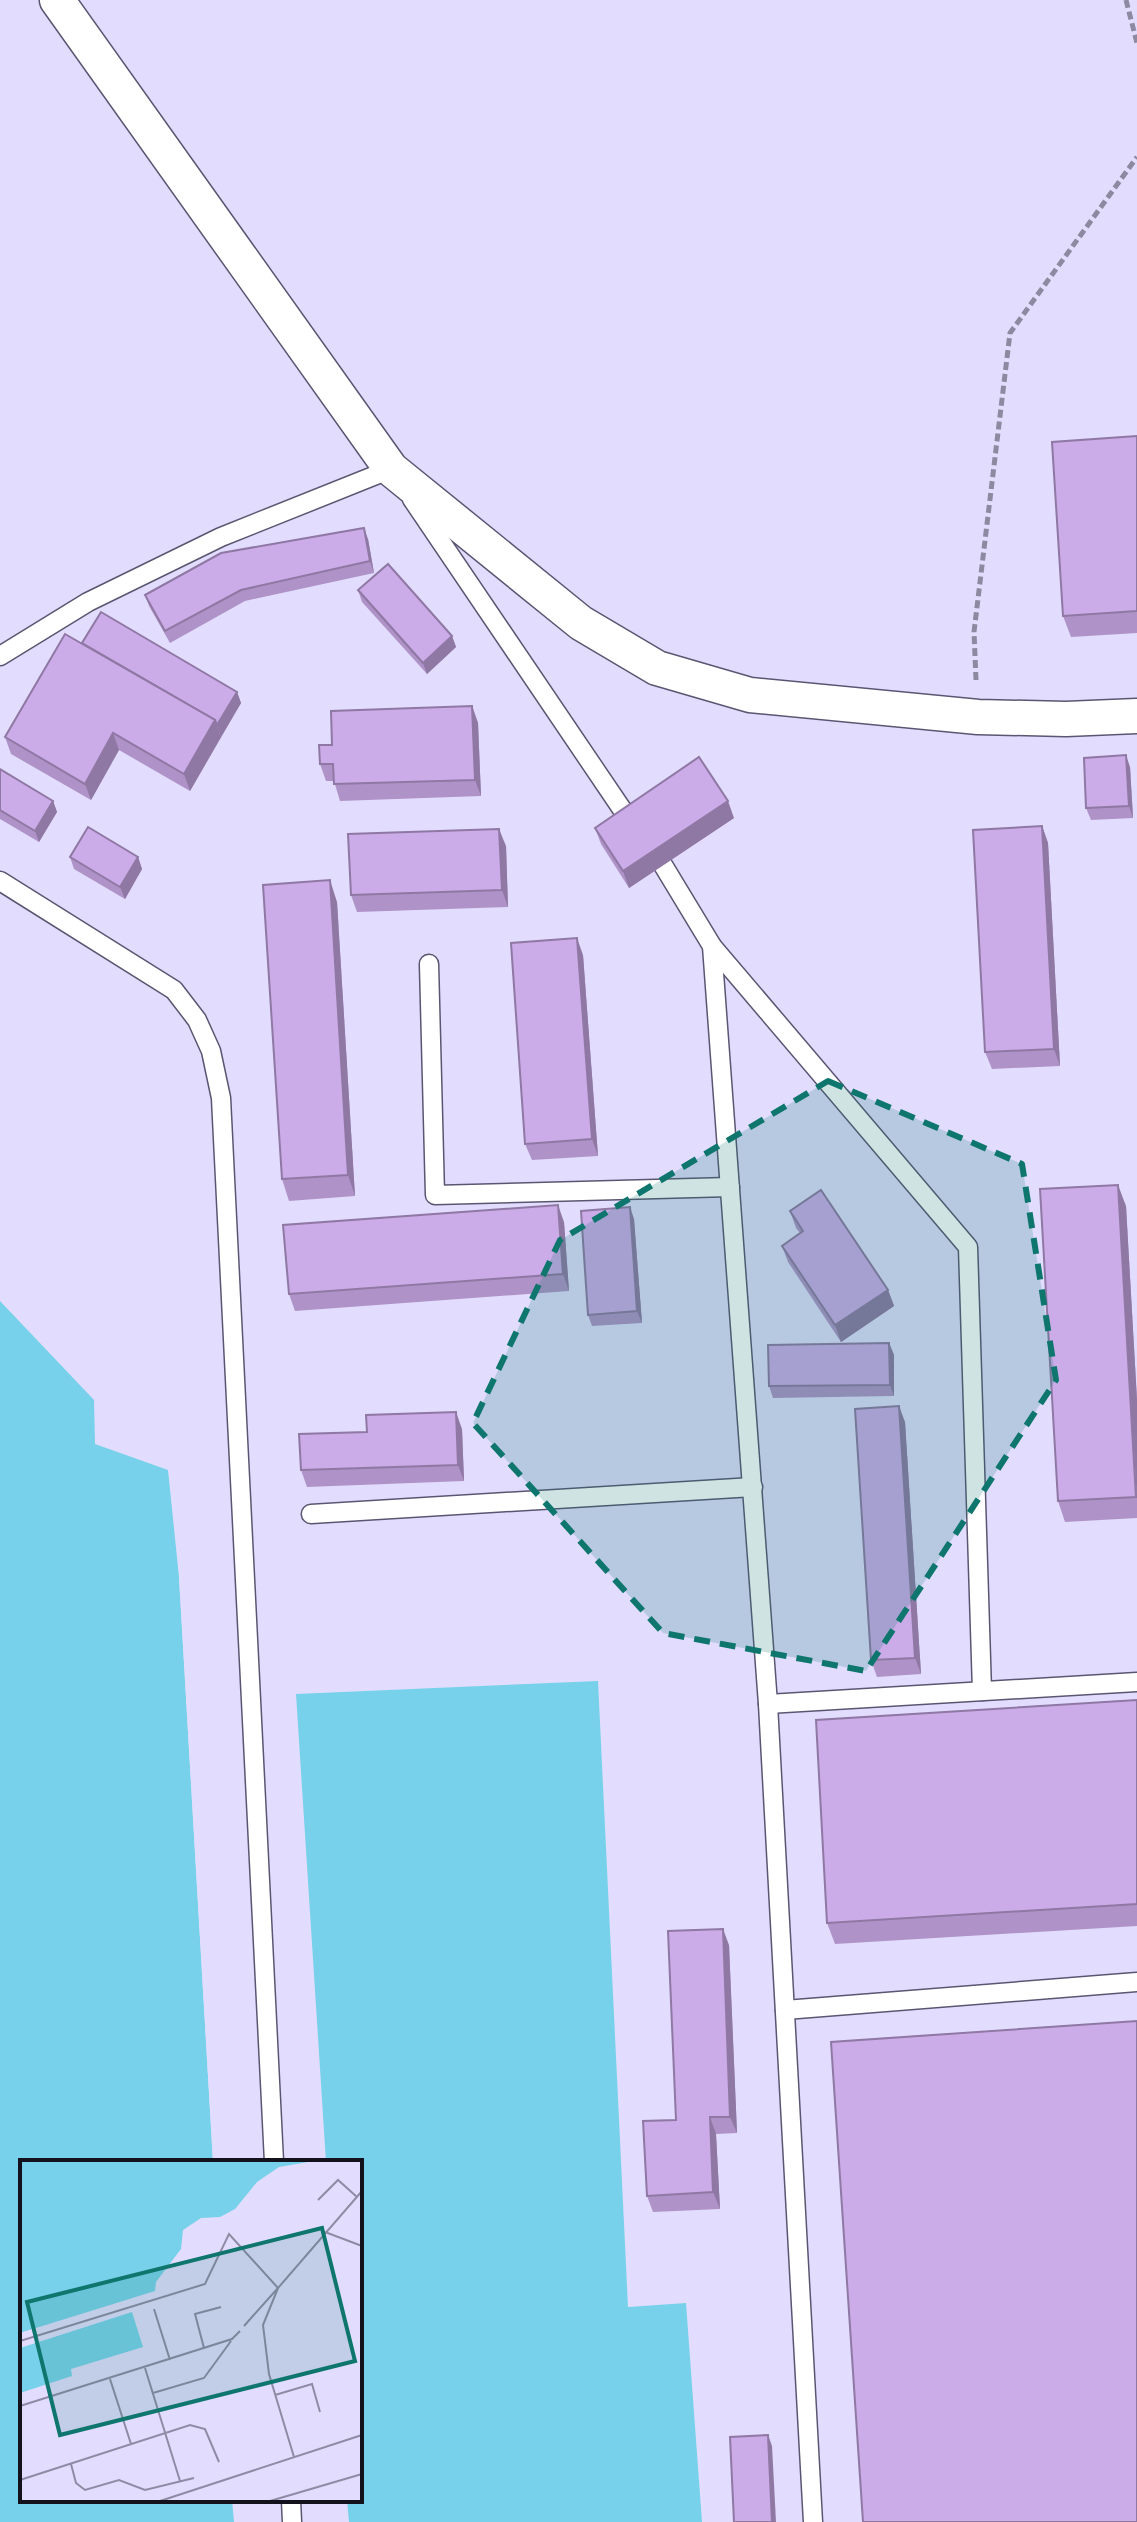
<svg xmlns="http://www.w3.org/2000/svg" width="1137" height="2522" viewBox="0 0 1137 2522" font-family="'Asap Condensed',sans-serif">
<style>
.water{fill:#78d1ea}
.pier{fill:#e2ddfe}
.lines{fill:none;stroke-linecap:round;stroke-linejoin:round}
.lane-casing{stroke:#5a5671;stroke-width:21}
.street-casing{stroke:#5a5671;stroke-width:37}
.path{stroke:#8d89a1;stroke-width:5;stroke-dasharray:8 4;stroke-linecap:butt}
.lane{stroke:#fff;stroke-width:18}
.street{stroke:#fff;stroke-width:34}
.wall{fill:#af93c8}
.shaded-wall{fill:#8f78a3}
.building{fill:#ccabe9;stroke:#8f78a3;stroke-width:2}
.marked{fill:#0f766e;fill-opacity:0.2;stroke:#0f766e;stroke-width:6;stroke-dasharray:16 10;stroke-linejoin:round}
.inset-road{fill:none;stroke:#8f8ba4;stroke-width:2}
.view{fill:#0f766e;fill-opacity:0.15;stroke:#0f766e;stroke-width:4}
.inset-edge{fill:none;stroke:#13111c;stroke-width:4}
</style>
<rect width="100%" height="100%" fill="#e2ddfe"/>
<!-- water -->
<g class="water">
<polygon points="0,1301 94,1400 95,1444 168,1470 179,1577 213,2162 22,2162 22,2500 232,2500 234,2522 0,2522"/>
<polygon points="598,1681 628,2307 686,2303 702,2522 349,2522 347,2500 360,2500 360,2162 326,2162 296,1694"/>
</g>
<!-- pier -->
<polygon class="pier" points="180,1546 183,1576 217,2162 213,2162 179,1577"/>
<g class="lines">
<!-- lane casing -->
<g class="lane-casing">
<g id="lane">
<polyline points="412,499 632,824"/>
<polyline points="0,656 88,602 221,537 391,469 395,475"/>
<polyline points="663,865 712,946 768,1704 813,2522"/>
<polyline points="0,881 174,990 197,1020 211,1051 221,1098 274,2162"/>
<polyline points="712,946 968,1247 982,1691"/>
<polyline points="429,964 435,1195 730,1187"/>
<polyline points="311,1514 753,1487"/>
<polyline points="768,1704 1137,1682"/>
<polyline points="785,2010 1137,1982"/>
<polyline points="291,2500 292,2522"/>
</g>
</g>
<!-- street casing -->
<g class="street-casing">
<polyline id="street" points="57,0 391,469 581,623 657,668 750,695 978,717 1066,719 1137,716"/>
</g>
<!-- path -->
<g class="path">
<polyline points="1126,0 1137,43"/>
<polyline points="976,680 974,632 1010,333 1137,157"/>
</g>
<!-- lane -->
<use href="#lane" class="lane"/>
<!-- street -->
<use href="#street" class="street"/>
</g>
<!-- wall -->
<g class="wall">
<polygon points="1137,436 1137,633 1071,637 1063,616"/>
<polygon points="368,539 374,573 245,601 170,643 149,606 145,595"/>
<polygon points="358,590 452,636 456,647 427,674 362,602"/>
<polygon points="82,643 237,692 241,703 190,791 119,750 91,800 11,754 5,737"/>
<polygon points="472,706 478,723 481,796 340,801 334,781 326,781 320,764 332,745"/>
<polygon points="1130,767 1133,818 1091,820 1086,808"/>
<polygon points="0,769 53,801 57,812 39,842 0,819"/>
<polygon points="734,818 629,888 601,844 595,828"/>
<polygon points="1042,826 1048,843 1060,1066 992,1069 985,1052"/>
<polygon points="506,846 508,907 357,912 351,895"/>
<polygon points="70,857 138,857 142,869 125,899 74,869"/>
<polygon points="337,902 355,1196 289,1201 282,1179"/>
<polygon points="583,955 598,1156 532,1160 525,1144"/>
<polygon points="1126,1206 1137,1400 1137,1518 1065,1522 1058,1501"/>
<polygon points="790,1211 888,1290 894,1306 841,1342 788,1262 782,1246 800,1233 796,1228"/>
<polygon points="634,1219 642,1323 592,1326 588,1315"/>
<polygon points="564,1222 569,1291 295,1311 289,1294"/>
<polygon points="889,1343 894,1355 894,1396 773,1398 769,1386"/>
<polygon points="905,1422 921,1674 877,1677 871,1660"/>
<polygon points="462,1429 464,1481 307,1487 301,1470"/>
<polygon points="1137,1700 1137,1926 835,1944 827,1923"/>
<polygon points="729,1945 737,2133 716,2134 720,2209 653,2212 647,2196 676,2120"/>
</g>
<!-- shaded-wall -->
<g class="shaded-wall">
<polygon points="364,528 368,539 374,573 370,561"/>
<polygon points="452,636 456,647 427,674 423,663"/>
<polygon points="237,692 241,703 221,737 217,725"/>
<polygon points="472,706 478,723 481,796 475,780"/>
<polygon points="215,720 221,737 190,791 184,774"/>
<polygon points="113,733 119,750 91,800 85,784"/>
<polygon points="1126,755 1130,767 1133,818 1129,806"/>
<polygon points="53,801 57,812 39,842 35,831"/>
<polygon points="728,801 734,818 629,888 623,871"/>
<polygon points="1042,826 1048,843 1060,1066 1054,1049"/>
<polygon points="499,829 506,846 508,907 502,890"/>
<polygon points="138,857 142,869 125,899 120,887"/>
<polygon points="330,880 337,902 355,1196 348,1175"/>
<polygon points="577,938 583,955 598,1156 592,1139"/>
<polygon points="1118,1185 1126,1206 1137,1400 1137,1499"/>
<polygon points="558,1205 564,1222 569,1291 563,1274"/>
<polygon points="630,1207 634,1219 642,1323 637,1311"/>
<polygon points="888,1290 894,1306 841,1342 835,1325"/>
<polygon points="889,1343 894,1355 894,1396 890,1385"/>
<polygon points="899,1406 905,1422 921,1674 915,1658"/>
<polygon points="456,1412 462,1429 464,1481 458,1465"/>
<polygon points="723,1929 729,1945 737,2133 730,2117"/>
<polygon points="710,2117 716,2134 720,2209 713,2192"/>
<polygon points="768,2435 772,2446 776,2522 772,2522"/>
</g>
<!-- building -->
<g class="building">
<polygon points="1137,436 1137,611 1063,616 1052,442"/>
<polygon points="364,528 370,561 241,590 165,631 145,595 221,553"/>
<polygon points="388,564 452,636 423,663 358,590"/>
<polygon points="101,612 237,692 217,725 215,720 82,643"/>
<polygon points="65,634 215,720 184,774 113,733 85,784 5,737"/>
<polygon points="472,706 475,780 334,784 333,764 320,764 319,745 332,745 331,711"/>
<polygon points="1126,755 1129,806 1086,808 1084,758"/>
<polygon points="699,757 728,801 623,871 595,828"/>
<polygon points="0,769 53,801 35,831 0,810"/>
<polygon points="1042,826 1054,1049 985,1052 973,830"/>
<polygon points="88,827 138,857 120,887 70,857"/>
<polygon points="499,829 502,890 351,895 348,834"/>
<polygon points="330,880 348,1175 282,1179 263,885"/>
<polygon points="577,938 592,1139 525,1144 511,943"/>
<polygon points="1118,1185 1136,1497 1058,1501 1040,1189"/>
<polygon points="821,1190 888,1290 835,1325 782,1246 803,1231 790,1211"/>
<polygon points="558,1205 563,1274 289,1294 283,1225"/>
<polygon points="630,1207 637,1311 588,1315 581,1211"/>
<polygon points="889,1343 890,1385 769,1386 768,1345"/>
<polygon points="899,1406 915,1658 871,1660 855,1409"/>
<polygon points="456,1412 458,1465 301,1470 299,1434 367,1432 366,1415"/>
<polygon points="1137,1700 1137,1904 827,1923 816,1720"/>
<polygon points="723,1929 730,2117 710,2117 713,2192 647,2196 643,2121 676,2120 668,1931"/>
<polygon points="1137,2021 1137,2522 863,2522 831,2042"/>
<polygon points="768,2435 772,2522 734,2522 730,2437"/>
</g>
<!-- marked area -->
<path class="marked" d="M828 1081 1022 1164 1056 1380 866 1671 663 1633 473 1423 560 1240Z"/>
<!-- overview -->
<g transform="translate(20 2160)">
<rect width="342" height="342" fill="#e2ddfe"/>
<path d="M0 1H294L259 7 237 22 215 49 200 57 181 58 163 70 161 89 136 122 135 131 0 173ZM112 152 123 187 51 209 52 216 0 233V188Z" fill="#78d1ea"/>
<path d="M138 132 124 139 0 177V173Z" fill="#e2ddfe"/>
<path class="inset-road" d="M298 40 318 20 337 37M305 72 342 86M134 149 150 200M0 181 185 124 209 74 258 128 224 166M184 188 175 154 201 147M125 208 160 321M90 219 111 284M133 233 184 218 211 181M255 235 292 224 300 252M0 246 212 179 220 171M274 297 249 214 243 165 258 128 342 31M51 304 56 323 65 330 99 320 125 330 174 318M0 320 170 265 185 269 199 302M140 341 342 275M250 341 342 314"/>
<path class="view" d="M302 68 335 201 40 275 7 142Z"/>
<rect width="342" height="342" class="inset-edge"/>
</g>
</svg>
